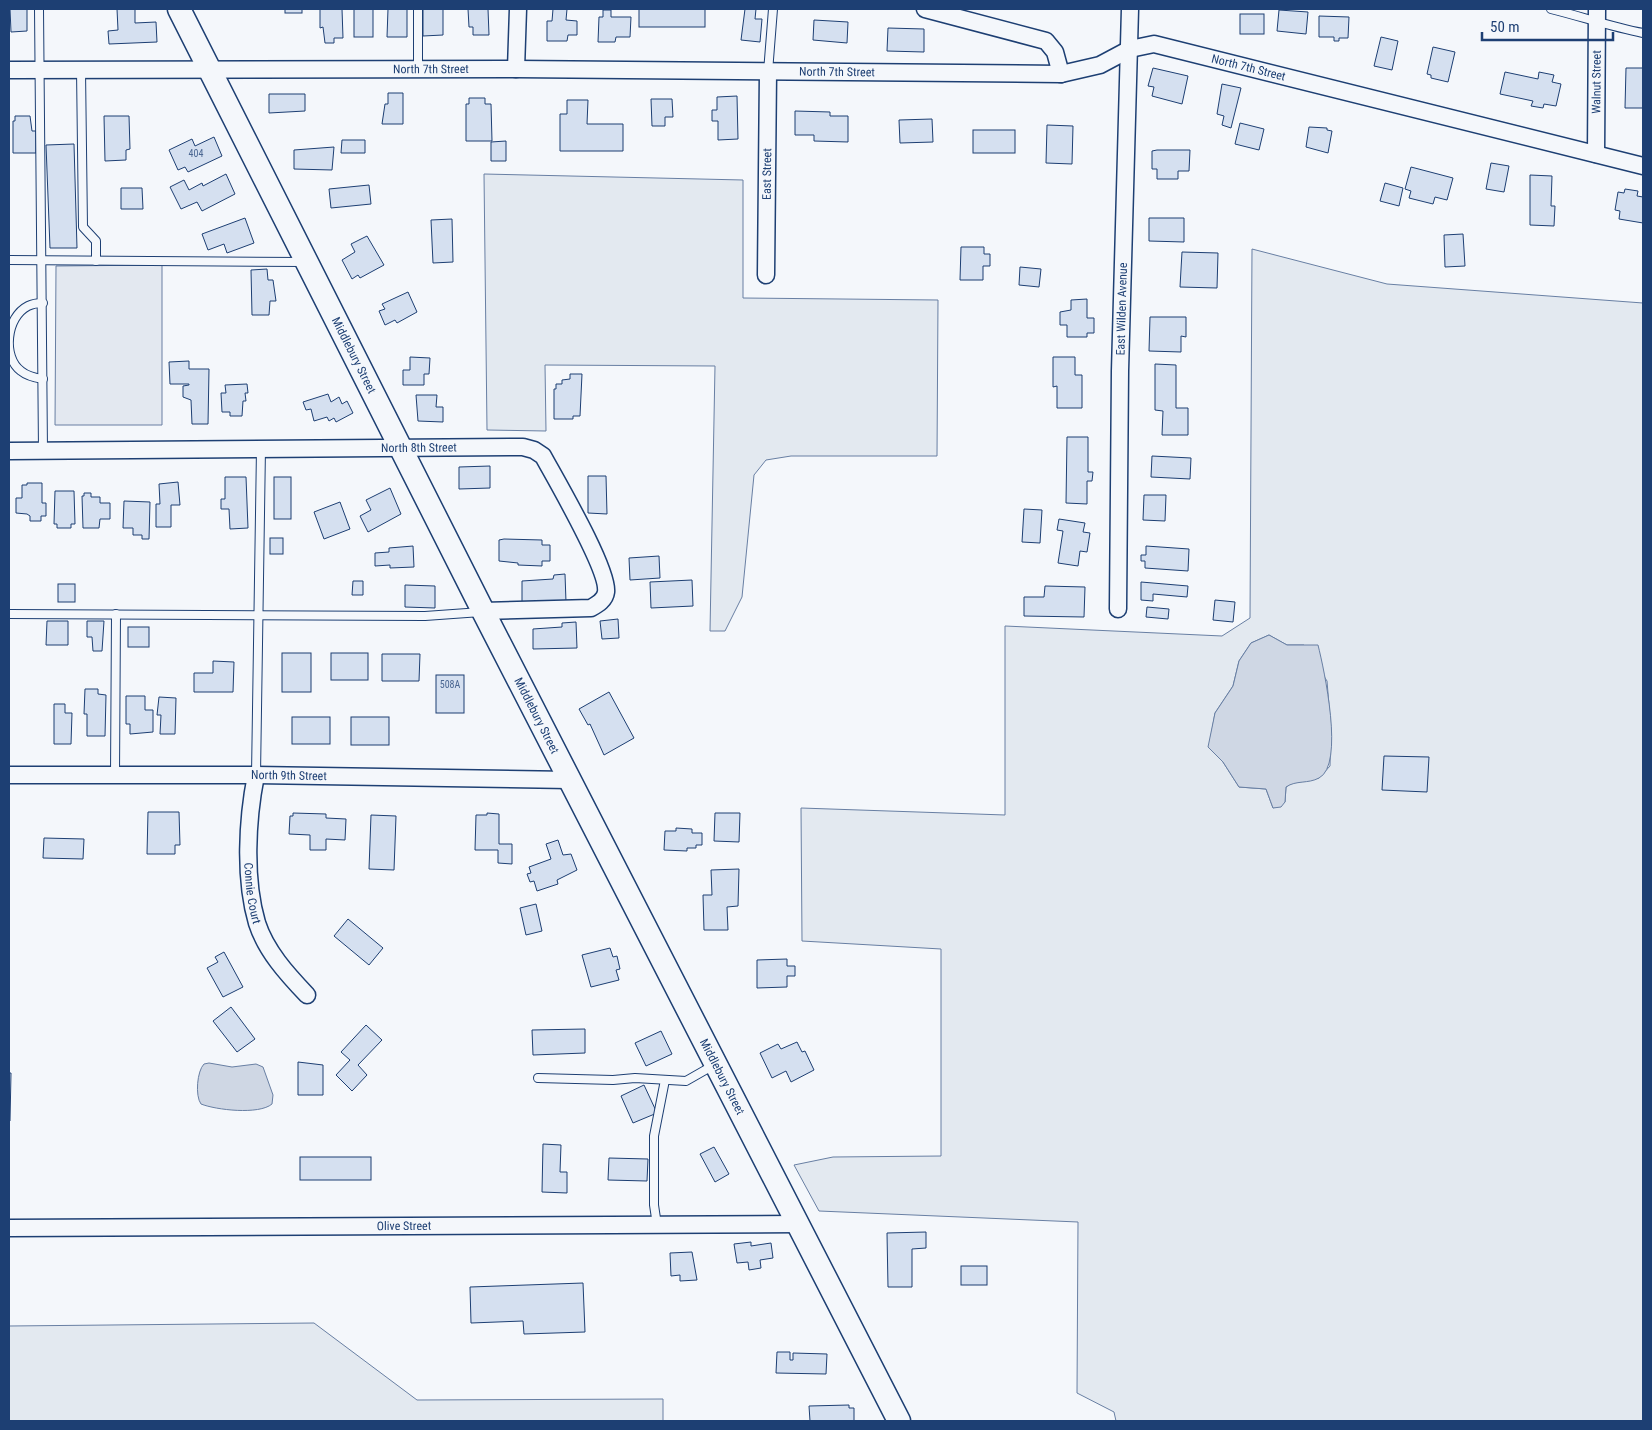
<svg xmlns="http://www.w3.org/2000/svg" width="1652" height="1430" viewBox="0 0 1652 1430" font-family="'Roboto Condensed',sans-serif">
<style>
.green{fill:#e3e9f0;stroke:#687fa3;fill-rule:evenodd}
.parking{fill:#e3e8f0;stroke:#687fa3}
.water{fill:#cfd7e4;stroke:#687fa3}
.building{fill:#d5e0f0;stroke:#1d3f73}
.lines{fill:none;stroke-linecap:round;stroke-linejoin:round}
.service-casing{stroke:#1d3f73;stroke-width:10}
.minor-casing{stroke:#1d3f73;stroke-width:19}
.secondary-casing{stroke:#1d3f73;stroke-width:25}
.service{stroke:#f4f7fb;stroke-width:8}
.minor{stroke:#f4f7fb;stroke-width:16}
.secondary{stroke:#f4f7fb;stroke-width:22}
.labels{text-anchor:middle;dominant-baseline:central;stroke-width:4;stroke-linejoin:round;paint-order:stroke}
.number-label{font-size:10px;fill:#4b6792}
.street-label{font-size:12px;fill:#1d3f73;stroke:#f4f7fb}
</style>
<rect width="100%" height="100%" fill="#f4f7fb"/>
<!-- green -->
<g class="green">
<polygon points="484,174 743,180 743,298 938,300 937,456 791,456 766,460 754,475 742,597 725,631 710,631 715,366 545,365 546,431 487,430"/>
<path d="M1252 249 1387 284 1643 303V1421H1116L1114 1412 1077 1393 1078 1222 819 1211 794 1165 833 1157 941 1156V949L802 941 801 808 1005 815V626L1222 636 1250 618ZM1269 635 1287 645H1304L1327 681 1331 730 1330 766 1319 778 1292 783 1286 787 1285 802 1273 808 1266 789 1239 787 1223 762 1209 747 1215 713 1233 686 1239 661 1251 643Z"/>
<polygon points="314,1323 417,1400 663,1399 663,1421 9,1421 9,1326"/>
</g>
<!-- parking -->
<polygon class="parking" points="162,265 162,425 55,425 56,266"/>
<!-- water -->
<g class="water">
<path d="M1269 635 1287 645H1318C1324 669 1345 765 1319 778 1308 784 1296 780 1286 787L1285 802 1281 807 1273 808 1266 789 1239 787 1223 762 1208 747 1215 713 1233 686 1239 661 1251 643Z"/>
<path d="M209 1063 232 1067 256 1064 263 1067 273 1095 272 1104C259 1115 216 1110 201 1104 195 1096 197 1071 204 1064Z"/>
</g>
<!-- building -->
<g class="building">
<polygon points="10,9 27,9 27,31 11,32"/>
<polygon points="117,9 135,9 135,23 156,22 157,42 109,44 108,31 118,30"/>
<rect x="285" y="9" width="17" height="4"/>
<polygon points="320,9 342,9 343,38 334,38 334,43 325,43 323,27 320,28"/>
<rect x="354" y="9" width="19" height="28"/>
<polygon points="388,9 407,9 407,37 387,37"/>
<polygon points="423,9 443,9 443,35 423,36"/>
<polygon points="468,9 488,9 489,35 473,35 473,27 469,27"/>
<polygon points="553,9 567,9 566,20 577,21 577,35 568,35 567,41 547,41 547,21 552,21"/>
<rect x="639" y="9" width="66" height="18"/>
<polygon points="745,9 756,9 755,19 762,19 760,42 741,40"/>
<polygon points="603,10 611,10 611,17 631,17 630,37 616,37 615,42 598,42 599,17 603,17"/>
<polygon points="1279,10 1308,12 1306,34 1277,31"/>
<rect x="1240" y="14" width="24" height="20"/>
<polygon points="1319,16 1349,17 1348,38 1339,38 1339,41 1334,41 1334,37 1319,37"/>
<polygon points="814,20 848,22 847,43 813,40"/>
<polygon points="888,28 924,29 924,52 887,51"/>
<polygon points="1381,37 1398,41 1392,70 1374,66"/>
<polygon points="1433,47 1455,52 1448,82 1431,78 1431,75 1427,74"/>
<polygon points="1153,68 1188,76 1182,104 1152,96 1154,87 1148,86"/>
<polygon points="1626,68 1643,68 1643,108 1625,108"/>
<polygon points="1505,72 1538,79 1539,72 1554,75 1552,82 1561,84 1556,106 1544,104 1543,108 1531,106 1533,101 1500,94"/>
<polygon points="1222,84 1241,88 1231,128 1222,125 1224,116 1217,114"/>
<polygon points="388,93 403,93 403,124 382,124 385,104 388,104"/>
<polygon points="269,94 305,94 305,111 269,113"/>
<polygon points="737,96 738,139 718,140 718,121 712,121 712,110 717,110 717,97"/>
<polygon points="469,98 485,98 485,104 491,104 492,141 466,141 466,104 469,104"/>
<polygon points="651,99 672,99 673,117 665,117 665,126 652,126"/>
<polygon points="567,100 588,100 587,124 623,124 623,151 560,151 560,114 567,114"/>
<polygon points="795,111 830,112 830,116 848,116 848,142 814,141 814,135 795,135"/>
<polygon points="15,116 30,116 32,131 36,131 36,153 13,153 13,121 15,121"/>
<polygon points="104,116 129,116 130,149 126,150 126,160 105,161"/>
<polygon points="932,119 933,142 900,143 899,120"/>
<polygon points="1240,123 1264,129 1259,150 1235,144"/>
<polygon points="1047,125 1073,126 1072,164 1046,163"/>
<polygon points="1309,127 1327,128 1327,130 1332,131 1328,153 1306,147"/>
<rect x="973" y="130" width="42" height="23"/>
<polygon points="214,137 222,156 188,172 185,167 178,170 169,150 192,139 195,146"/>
<polygon points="342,140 365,140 365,153 341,153"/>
<polygon points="506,141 506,161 491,161 491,142"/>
<polygon points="74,144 77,248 50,248 46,145"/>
<polygon points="334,147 332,170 294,169 294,150"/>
<polygon points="1157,150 1190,150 1189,171 1178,171 1178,179 1157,179 1157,169 1152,169 1152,151"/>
<polygon points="1491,163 1509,166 1504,192 1486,189"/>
<polygon points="1411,167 1453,178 1447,200 1435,197 1433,204 1409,198 1411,191 1405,189"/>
<polygon points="226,174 235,194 202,211 197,202 181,209 170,187 184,180 189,190 202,183 203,186"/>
<polygon points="1530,175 1552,176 1551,206 1555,206 1554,226 1530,225"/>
<polygon points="1385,183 1403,188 1399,206 1380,201"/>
<polygon points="369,185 371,204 331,208 329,189"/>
<polygon points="121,188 142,188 143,209 121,209"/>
<polygon points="1625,189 1638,191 1637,196 1643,197 1643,223 1619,219 1620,211 1615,210 1618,192 1624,193"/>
<polygon points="245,218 254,243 227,253 224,244 208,250 202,234"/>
<polygon points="1149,218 1184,218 1184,242 1149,241"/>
<polygon points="452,219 453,262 433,263 431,220"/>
<polygon points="1463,234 1465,266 1445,267 1444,235"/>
<polygon points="367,236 384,265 360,278 358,275 352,279 342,260 355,252 351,244"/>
<polygon points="961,247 984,247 984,254 990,254 990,266 983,266 983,280 960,280"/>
<polygon points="1182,252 1218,253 1217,288 1180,287"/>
<polygon points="1020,267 1041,269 1039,287 1019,285"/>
<polygon points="267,269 268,280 273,280 276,301 270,301 269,315 252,315 251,270"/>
<polygon points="408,292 417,312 397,323 395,320 385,325 379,311 385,309 382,304"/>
<polygon points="1087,299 1087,318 1094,318 1094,333 1087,333 1087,337 1067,337 1067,325 1060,325 1060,312 1071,310 1071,300"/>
<polygon points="1150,317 1186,317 1186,337 1181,336 1181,352 1149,351"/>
<polygon points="410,357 430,358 429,374 424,374 424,385 403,385 403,370 410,370"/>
<polygon points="1053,357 1075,357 1075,375 1082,375 1082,408 1057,408 1057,386 1053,387"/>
<polygon points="189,361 189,369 209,369 208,424 192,424 191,400 183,397 183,386 189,385 189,384 170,384 169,362"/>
<polygon points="1155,364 1176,365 1176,408 1188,408 1188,435 1162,435 1163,411 1155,410"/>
<polygon points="570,374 582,374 580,416 573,416 573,419 554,419 554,389 556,389 556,384 562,384 562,380 570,379"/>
<polygon points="247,384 248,393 245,393 246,401 243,401 242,416 230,416 230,412 222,412 221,393 226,393 225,385"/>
<polygon points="328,394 331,402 339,397 342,404 347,401 353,413 336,422 334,418 329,421 327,417 314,421 311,409 306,410 303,402"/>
<polygon points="416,395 437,395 436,407 443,407 443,422 418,421"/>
<polygon points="1067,437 1088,437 1088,472 1093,472 1092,481 1087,481 1087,504 1066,503"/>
<polygon points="1152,456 1191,458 1190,479 1151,477"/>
<polygon points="490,466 490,488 459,489 459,467"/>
<polygon points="588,476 606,476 607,514 588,513"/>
<polygon points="225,477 246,477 248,528 230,529 229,509 221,509 221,499 225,499"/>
<rect x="274" y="477" width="17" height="42"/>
<polygon points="178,482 180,505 171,505 171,527 156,527 156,504 160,504 159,484"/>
<polygon points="27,483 42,483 42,503 46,503 46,516 41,516 41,521 30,521 30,516 27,514 16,513 16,498 22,498 22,485 27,485"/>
<polygon points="390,488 401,514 368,532 360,516 371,510 366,500"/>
<polygon points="55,491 74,491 75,524 71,524 71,528 57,528 57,524 54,524"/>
<polygon points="84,493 91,493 91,497 100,497 100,503 110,503 110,519 100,519 99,528 83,528 82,496 84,496"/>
<polygon points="1144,495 1166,495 1165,521 1143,520"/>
<polygon points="124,501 150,502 149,539 142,539 142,535 133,535 133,528 123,528"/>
<polygon points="340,502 350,529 324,539 314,512"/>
<polygon points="1024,509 1042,510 1040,543 1022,542"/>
<polygon points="1059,519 1085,523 1083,532 1090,533 1087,552 1080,551 1078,566 1058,563 1063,531 1057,530"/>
<rect x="270" y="538" width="13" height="16"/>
<polygon points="504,539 542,540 542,545 550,545 550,561 542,561 542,566 518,565 518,563 499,561 499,540"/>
<polygon points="413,546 414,567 390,568 390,565 375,566 375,553 389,552 389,548"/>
<polygon points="1146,546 1189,549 1188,571 1145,568 1145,561 1141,561 1141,555 1146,555"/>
<polygon points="659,556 660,578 630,580 629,558"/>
<polygon points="565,574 566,602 522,602 522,581 553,579 554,575"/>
<polygon points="692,580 693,606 651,608 650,582"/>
<polygon points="353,581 363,581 363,595 352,595"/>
<polygon points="1141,582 1188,586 1187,597 1153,594 1153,601 1141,600"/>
<rect x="58" y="584" width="17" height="18"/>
<polygon points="405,585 435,586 435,608 405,607"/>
<polygon points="1045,586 1085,587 1084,617 1024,616 1024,597 1044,597"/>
<polygon points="1215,600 1235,602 1233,622 1213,620"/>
<polygon points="1147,607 1169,609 1168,619 1146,617"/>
<polygon points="618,619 619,638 602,639 600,621"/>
<polygon points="47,621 68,621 68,645 46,645"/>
<polygon points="87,621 104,621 102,651 93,651 92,637 87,637"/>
<polygon points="576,622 577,648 533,649 533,629 562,627 562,623"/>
<rect x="128" y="627" width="21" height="20"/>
<rect x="282" y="653" width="29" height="39"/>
<rect x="331" y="653" width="37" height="27"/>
<polygon points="382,654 420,654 419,681 382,681"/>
<polygon points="213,661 234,662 233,692 194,692 194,673 213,673"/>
<rect x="436" y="675" width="28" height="38"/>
<polygon points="85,689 98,689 98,694 106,695 105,736 87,736 87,714 84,714"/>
<polygon points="609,692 634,738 604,755 590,724 588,725 579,709"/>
<polygon points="126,696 145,696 145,710 153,710 153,732 130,734 130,724 126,724"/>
<polygon points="159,697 176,698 175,734 160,734 161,715 157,715"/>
<polygon points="54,704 65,704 65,713 72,713 71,744 54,744"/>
<rect x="292" y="717" width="38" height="27"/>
<rect x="351" y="717" width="38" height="28"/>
<polygon points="1384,756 1429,757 1427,792 1382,790"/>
<polygon points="148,812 179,812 180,845 175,845 175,854 147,854"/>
<polygon points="293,813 326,814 326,818 346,819 345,840 326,839 326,850 310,850 310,835 289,834 290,816 293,816"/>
<polygon points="487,813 499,814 499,844 512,844 512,864 498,863 498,850 475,850 476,815 487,815"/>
<polygon points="715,813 740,813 739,842 714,841"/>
<polygon points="371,815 396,816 394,870 369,869"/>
<polygon points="676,828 692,829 692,833 702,833 702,845 696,845 696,848 687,848 687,851 664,850 665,831 676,831"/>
<polygon points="44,838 84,839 83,859 43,858"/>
<polygon points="558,840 563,855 571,854 577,870 557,880 558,884 537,891 534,881 530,882 527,874 531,873 529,867 551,859 546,844"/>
<polygon points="739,869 738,906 727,907 728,930 704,930 703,895 712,895 711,870"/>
<polygon points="536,904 542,931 526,935 520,908"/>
<polygon points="348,919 383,948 369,965 334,936"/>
<polygon points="610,948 613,957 617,956 620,969 616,970 619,980 591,987 582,955"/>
<polygon points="224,952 243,987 223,997 207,968 218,962 215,957"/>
<polygon points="787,959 787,966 795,966 795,976 787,976 787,987 757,988 757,960"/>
<polygon points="231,1007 255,1039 237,1052 213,1021"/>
<polygon points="366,1025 382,1040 358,1065 367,1075 352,1091 336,1075 350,1060 341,1052"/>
<polygon points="585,1029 585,1053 533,1055 532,1030"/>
<polygon points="661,1031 672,1054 646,1066 635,1043"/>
<polygon points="797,1042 802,1052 805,1051 814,1070 791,1082 786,1071 772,1078 760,1053 778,1044 781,1049"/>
<polygon points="298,1062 323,1065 323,1095 298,1095"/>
<polygon points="9,1073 11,1073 10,1121 9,1121"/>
<polygon points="644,1085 657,1113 633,1123 621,1096"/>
<polygon points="543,1144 561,1145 560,1172 567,1172 567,1193 542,1192"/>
<polygon points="714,1147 729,1174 715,1182 700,1154"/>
<rect x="300" y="1157" width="71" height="23"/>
<polygon points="609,1158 648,1159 647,1181 608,1180"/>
<polygon points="926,1232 926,1248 912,1249 912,1287 888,1287 887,1233"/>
<polygon points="751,1242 751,1246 771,1243 773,1258 760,1260 761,1268 749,1270 748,1262 737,1263 734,1244"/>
<polygon points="692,1252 697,1280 680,1281 680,1275 671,1276 670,1253"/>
<rect x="961" y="1266" width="26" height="19"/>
<polygon points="583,1283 585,1332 524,1334 523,1321 471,1323 470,1287"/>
<polygon points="777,1352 790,1352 790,1360 793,1360 793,1353 827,1354 826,1374 776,1373"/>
<polygon points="849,1405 849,1408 854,1408 854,1421 810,1421 809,1406"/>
</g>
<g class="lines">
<!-- service casing -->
<g class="service-casing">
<g id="service">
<polyline points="39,9 43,451"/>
<polyline points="418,9 418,69"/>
<path d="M1551 9C1583 17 1612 27 1643 33"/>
<polyline points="81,70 83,227 96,241 96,261"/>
<polyline points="768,72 773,9"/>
<polyline points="9,260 304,262"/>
<path d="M43 303C38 303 32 304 28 306 6 317 2 357 21 371 27 376 36 378 43 379"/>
<polyline points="9,614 425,616 481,612"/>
<polyline points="115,775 116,614"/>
<polyline points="256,775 261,448"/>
<polyline points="538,1078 613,1080 635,1078 686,1081 714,1065"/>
<polyline points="657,1225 654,1205 654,1136 665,1080"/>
</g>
</g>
<!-- minor casing -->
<g class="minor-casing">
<g id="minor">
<polyline points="925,9 1046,41 1055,52 1061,74"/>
<polyline points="516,69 518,9"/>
<path id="s1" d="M9 70 516 69 1061 74 1100 65 1130 49 1154 44 1643 166"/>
<path id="s2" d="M1596 154 1597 9"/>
<path id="s3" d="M766 275 768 72"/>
<path id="s4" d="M9 451 523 447 534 450 543 456C556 480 609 570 606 592 605 600 598 604 591 608L483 611"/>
<path id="s5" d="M1118 609 1120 371 1130 9"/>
<path id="s6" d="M9 775H256L570 780"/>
<path id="s7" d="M256 775C247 820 244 879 257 923 266 951 287 974 307 995"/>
<path id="s8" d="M9 1228 799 1224"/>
</g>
</g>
<!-- secondary casing -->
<g class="secondary-casing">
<g id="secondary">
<path id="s9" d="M179 9 483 611 899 1421"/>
</g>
</g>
<!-- service -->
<use href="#service" class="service"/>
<!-- minor -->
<use href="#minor" class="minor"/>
<!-- secondary -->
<use href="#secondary" class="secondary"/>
</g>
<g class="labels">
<!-- number labels -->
<g class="number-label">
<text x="196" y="153">404</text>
<text x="450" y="684">508A</text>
</g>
<!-- street labels -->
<g class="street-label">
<text stroke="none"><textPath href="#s1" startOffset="1248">North 7th Street</textPath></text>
<text stroke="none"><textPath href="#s1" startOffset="422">North 7th Street</textPath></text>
<text stroke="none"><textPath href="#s1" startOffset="828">North 7th Street</textPath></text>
<text stroke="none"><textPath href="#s2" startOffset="72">Walnut Street</textPath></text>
<text stroke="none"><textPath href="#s3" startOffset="101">East Street</textPath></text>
<text stroke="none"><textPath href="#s5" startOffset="300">East Wilden Avenue</textPath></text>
<text stroke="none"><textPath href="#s9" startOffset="388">Middlebury Street</textPath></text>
<text stroke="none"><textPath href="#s4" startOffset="410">North 8th Street</textPath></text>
<text stroke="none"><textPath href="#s9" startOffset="792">Middlebury Street</textPath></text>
<text stroke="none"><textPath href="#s6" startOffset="280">North 9th Street</textPath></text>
<text stroke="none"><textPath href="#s7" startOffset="119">Connie Court</textPath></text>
<text stroke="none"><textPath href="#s9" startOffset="1198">Middlebury Street</textPath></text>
<text stroke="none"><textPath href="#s8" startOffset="395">Olive Street</textPath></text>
</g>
</g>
<!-- border -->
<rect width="1652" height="1430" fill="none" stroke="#1d3f73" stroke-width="20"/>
<!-- scale -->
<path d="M1482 32v8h131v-8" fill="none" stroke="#1d3f73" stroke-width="2.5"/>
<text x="1490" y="32" font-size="15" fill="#1d3f73" stroke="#f4f7fb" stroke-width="4" paint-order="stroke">50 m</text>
</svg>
